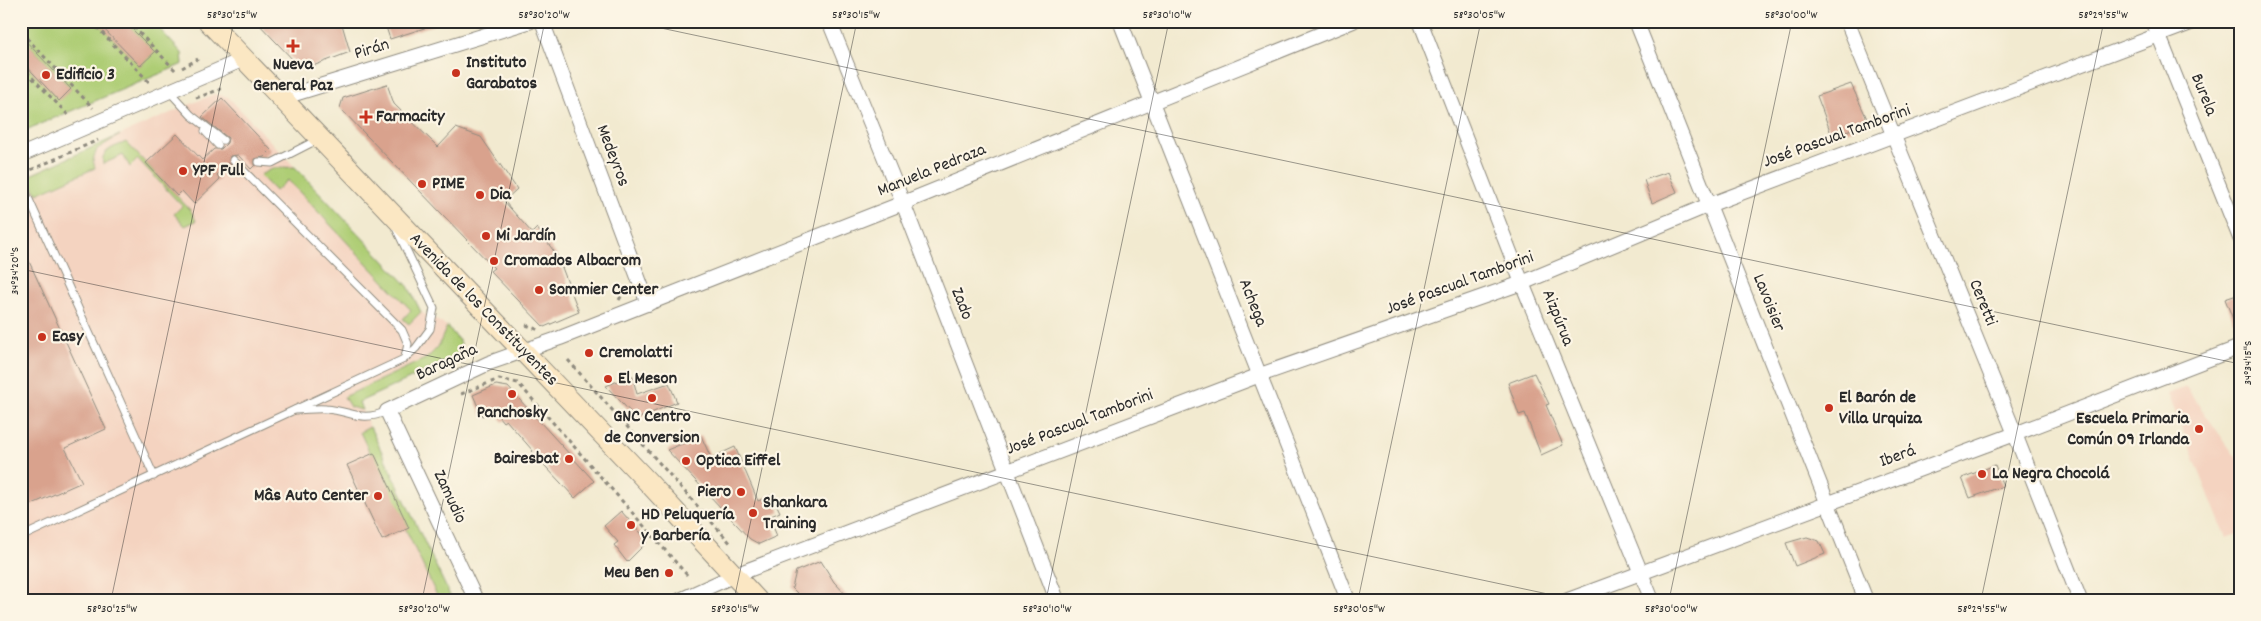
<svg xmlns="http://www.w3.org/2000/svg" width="2261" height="621" viewBox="0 0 2261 621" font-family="Dekko,sans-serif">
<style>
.built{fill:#f4d3c0}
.green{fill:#aecd75;stroke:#6c7c50}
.building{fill:#d9a28d}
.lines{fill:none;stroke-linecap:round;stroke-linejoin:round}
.lane-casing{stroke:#8e8a7e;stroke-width:9}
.street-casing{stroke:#8e8a7e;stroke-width:16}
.secondary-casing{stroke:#8e8a7e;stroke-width:22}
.path{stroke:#8e8a7e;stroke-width:3;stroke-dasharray:4 4;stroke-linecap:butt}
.lane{stroke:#fff;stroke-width:7}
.street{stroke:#fff;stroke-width:14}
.secondary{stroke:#fbe7c3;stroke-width:20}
.ticks{fill:none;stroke:#2b2b2b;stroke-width:1;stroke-opacity:0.45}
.poi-dot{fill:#c8321e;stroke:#fcf5e5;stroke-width:2}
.labels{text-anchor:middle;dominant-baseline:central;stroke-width:4.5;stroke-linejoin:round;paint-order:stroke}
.street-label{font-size:18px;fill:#2b2b2b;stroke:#fcf5e5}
.poi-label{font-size:18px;font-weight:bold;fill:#2b2b2b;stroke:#fcf5e5;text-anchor:start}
.neatline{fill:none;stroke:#2b2b2b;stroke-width:2}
.ticks-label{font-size:12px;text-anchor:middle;fill:#2b2b2b}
</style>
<rect width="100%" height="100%" fill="#fcf5e5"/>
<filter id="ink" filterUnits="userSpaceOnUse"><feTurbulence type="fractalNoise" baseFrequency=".02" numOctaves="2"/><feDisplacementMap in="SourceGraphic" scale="10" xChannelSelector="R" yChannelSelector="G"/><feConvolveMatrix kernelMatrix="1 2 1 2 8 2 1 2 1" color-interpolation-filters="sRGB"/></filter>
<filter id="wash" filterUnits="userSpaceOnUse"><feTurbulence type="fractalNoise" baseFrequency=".0096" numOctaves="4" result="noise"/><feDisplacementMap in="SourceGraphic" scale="20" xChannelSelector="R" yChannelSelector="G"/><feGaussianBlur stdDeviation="1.12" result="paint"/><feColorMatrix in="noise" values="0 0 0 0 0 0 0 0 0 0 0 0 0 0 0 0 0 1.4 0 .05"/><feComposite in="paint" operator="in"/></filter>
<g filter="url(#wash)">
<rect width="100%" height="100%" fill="#f2ead0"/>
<!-- built -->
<g class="built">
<polygon points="214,94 228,97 408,286 421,312 447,326 461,343 459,356 358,402 452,600 21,600 21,178"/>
<polygon points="2186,387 2240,463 2240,533 2226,538 2168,394"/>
</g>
<!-- green -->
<g class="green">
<polygon points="21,21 96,21 140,66 154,52 124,21 152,21 182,53 183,64 21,132 21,60 59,100 71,89 21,36"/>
<polygon points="120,135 97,149 93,160 95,168 37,194 28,176"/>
<path d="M126 142 191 211 196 221 185 226 174 214 182 206 138 159 130 167 123 155 103 164C100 150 115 147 126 142Z"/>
<polygon points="295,167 408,286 421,312 409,324 403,319 411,310 288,180 275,191 260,175 274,168"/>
<polygon points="447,326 461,343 459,356 359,402 362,410 350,407 344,397 427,358 438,347"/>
<polygon points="370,427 452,600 439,600 360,432"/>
</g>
<g id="blocks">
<!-- building -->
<g class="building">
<polygon points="96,21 124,21 155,52 140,66"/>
<polygon points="256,21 341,21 350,52 310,67 296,63"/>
<polygon points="384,21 436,21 437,24 390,39"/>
<polygon points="21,36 71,89 59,101 21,60"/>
<polygon points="387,84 394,104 438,147 456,128 481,137 517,189 504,201 532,233 537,228 558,257 579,312 544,327 490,271 494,268 340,108 343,98"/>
<polygon points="1851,84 1869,123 1832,136 1817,96"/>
<polygon points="222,98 271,150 264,157 255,159 255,165 251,169 238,155 230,156 229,164 217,175 220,179 194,204 182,191 177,196 146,163 177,134 202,160 214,149 221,149 227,143 228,138 202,117"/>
<polygon points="1668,172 1677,192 1652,203 1644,180"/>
<polygon points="21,244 106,429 65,448 82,482 21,509"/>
<polygon points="2240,294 2240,334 2239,334 2225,299"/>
<polygon points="1534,373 1549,404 1546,405 1563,445 1541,455 1525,413 1519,415 1508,383"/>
<polygon points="632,375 637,394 669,383 677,402 637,419 606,386"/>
<polygon points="496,385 508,387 594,481 575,498 532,452 533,451 506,420 503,422 494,411 482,416 473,395"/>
<polygon points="701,436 711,458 735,447 758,501 772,495 780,512 769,517 777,536 759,544 750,539 667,450"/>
<polygon points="374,453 409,528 382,540 347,465"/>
<polygon points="1995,465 2003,486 1970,498 1962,478"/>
<polygon points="621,511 648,541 627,562 614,545 618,542 604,526"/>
<polygon points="1807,537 1819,541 1825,554 1795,566 1786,543"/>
<polygon points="821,561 834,582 851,600 804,600 792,588 796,571"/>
</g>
</g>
</g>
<g filter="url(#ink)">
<use href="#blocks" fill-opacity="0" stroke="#8e8a7e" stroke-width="1"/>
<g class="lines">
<!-- lane casing -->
<g class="lane-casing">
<g id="lane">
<polyline points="169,91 191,115 223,140"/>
<polyline points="205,131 218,145"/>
<polyline points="233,160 402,330 408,344 405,357"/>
<polyline points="259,162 272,163 317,140"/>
<polyline points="21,182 154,476"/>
<path d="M295 410C305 410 316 408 326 409 352 411 361 423 387 411"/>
<polyline points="21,537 404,359 416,348 430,329 434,308 396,228"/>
</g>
</g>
<!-- street casing -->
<g class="street-casing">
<g id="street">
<polyline points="542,21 648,304"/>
<polyline points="829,21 903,203 1057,600"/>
<polyline points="1120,21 1348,600"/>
<polyline points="1420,21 1522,283 1652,600"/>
<polyline points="1636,21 1866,600"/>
<polyline points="1847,21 2015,434 2080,600"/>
<polyline points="2153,21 2240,238"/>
<polyline points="281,98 531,21"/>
<polyline points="21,155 244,59"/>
<polyline points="476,600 387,411 489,363 560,338 903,203 1353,21"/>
<polyline points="680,600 735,575 1260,375 1522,283 1709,205 2196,21"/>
<polyline points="1568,600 2015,434 2240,347"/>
</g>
</g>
<!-- secondary casing -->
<g class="secondary-casing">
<polyline id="secondary" points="208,21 646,480 757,600"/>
</g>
<!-- path -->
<g class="path">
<polyline points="91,21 150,83"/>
<polyline points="128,21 176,71"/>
<polyline points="21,32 93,108"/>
<polyline points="21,66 70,117"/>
<polyline points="182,68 198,59"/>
<polyline points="196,98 221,89"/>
<polyline points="24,173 98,140"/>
<polyline points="619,300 626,288"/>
<polyline points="526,325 539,330"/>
<polyline points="568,360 732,545"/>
<polyline points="461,394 499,379 518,383 688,576"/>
</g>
<!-- lane -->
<use href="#lane" class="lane"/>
<!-- street -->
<use href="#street" class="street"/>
<!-- secondary -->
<use href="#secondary" class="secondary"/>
</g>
</g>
<!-- ticks -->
<path class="ticks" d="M628 21 2240 364M21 269 1576 600M111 600 234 21M422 600 545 21M734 600 857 21M1046 600 1169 21M1358 600 1481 21M1669 600 1792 21M1981 600 2104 21"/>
<!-- markers -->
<g class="poi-dot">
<path d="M290.5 38.5h5v5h5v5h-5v5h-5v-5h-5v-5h5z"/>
<circle cx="456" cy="73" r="5"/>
<circle cx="46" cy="75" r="5"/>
<path d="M363.5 109.5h5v5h5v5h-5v5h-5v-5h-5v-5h5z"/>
<circle cx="183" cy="171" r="5"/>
<circle cx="422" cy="184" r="5"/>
<circle cx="480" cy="195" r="5"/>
<circle cx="486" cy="236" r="5"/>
<circle cx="494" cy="261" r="5"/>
<circle cx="539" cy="290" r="5"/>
<circle cx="42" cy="337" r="5"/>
<circle cx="589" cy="353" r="5"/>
<circle cx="608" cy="379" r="5"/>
<circle cx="512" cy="394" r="5"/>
<circle cx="652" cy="398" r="5"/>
<circle cx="1829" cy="408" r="5"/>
<circle cx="2199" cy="429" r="5"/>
<circle cx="569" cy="459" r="5"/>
<circle cx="686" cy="461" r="5"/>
<circle cx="1982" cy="474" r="5"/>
<circle cx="741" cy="492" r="5"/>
<circle cx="378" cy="496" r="5"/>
<circle cx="753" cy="513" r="5"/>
<circle cx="631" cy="525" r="5"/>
<circle cx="669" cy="573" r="5"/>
</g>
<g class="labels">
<!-- street labels -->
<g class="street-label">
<text transform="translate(372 50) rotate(-17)">Pirán</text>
<text transform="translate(2203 95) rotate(68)">Burela</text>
<text transform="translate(1837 137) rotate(-20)">José Pascual Tamborini</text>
<text transform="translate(612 156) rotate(69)">Medeyros</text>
<text transform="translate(932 171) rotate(-22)">Manuela Pedraza</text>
<text transform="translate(1460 284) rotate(-20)">José Pascual Tamborini</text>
<text transform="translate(1252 303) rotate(68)">Achega</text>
<text transform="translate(1768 303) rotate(68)">Lavoisier</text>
<text transform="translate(1982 303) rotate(68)">Ceretti</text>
<text transform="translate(961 304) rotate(69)">Zado</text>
<text transform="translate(483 310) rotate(46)">Avenida de los Constituyentes</text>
<text transform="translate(1557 318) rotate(68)">Aizpúrua</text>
<text transform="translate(447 363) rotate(-25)">Baragaña</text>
<text transform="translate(1080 423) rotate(-21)">José Pascual Tamborini</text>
<text transform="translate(1898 457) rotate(-20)">Iberá</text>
<text transform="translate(449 497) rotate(65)">Zamudio</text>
</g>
<!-- poi labels -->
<g class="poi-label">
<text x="466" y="63">Instituto<tspan x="466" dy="21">Garabatos</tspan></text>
<text x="293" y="65" text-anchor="middle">Nueva<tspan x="293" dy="21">General Paz</tspan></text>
<text x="56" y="75">Edificio 3</text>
<text x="376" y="117">Farmacity</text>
<text x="193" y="171">YPF Full</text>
<text x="432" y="184">PIME</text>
<text x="490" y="195">Dia</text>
<text x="496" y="236">Mi Jardín</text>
<text x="504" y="261">Cromados Albacrom</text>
<text x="549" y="290">Sommier Center</text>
<text x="52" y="337">Easy</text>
<text x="599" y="353">Cremolatti</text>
<text x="618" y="379">El Meson</text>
<text x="1839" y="398">El Barón de<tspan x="1839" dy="21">Villa Urquiza</tspan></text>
<text x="512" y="413" text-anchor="middle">Panchosky</text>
<text x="652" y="417" text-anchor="middle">GNC Centro<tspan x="652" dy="21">de Conversion</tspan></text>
<text x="2189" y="419" text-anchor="end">Escuela Primaria<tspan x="2189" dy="21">Común 09 Irlanda</tspan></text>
<text x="559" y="459" text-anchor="end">Bairesbat</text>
<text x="696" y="461">Optica Eiffel</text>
<text x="1992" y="474">La Negra Chocolá</text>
<text x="731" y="492" text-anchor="end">Piero</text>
<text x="368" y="496" text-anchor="end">Mâs Auto Center</text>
<text x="763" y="503">Shankara<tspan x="763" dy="21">Training</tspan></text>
<text x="641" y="515">HD Peluquería<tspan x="641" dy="21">y Barbería</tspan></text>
<text x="659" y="573" text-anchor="end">Meu Ben</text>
</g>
</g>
<!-- margin -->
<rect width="2261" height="621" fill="none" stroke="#fcf5e5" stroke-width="55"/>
<rect x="28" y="28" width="2206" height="566" class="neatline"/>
<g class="ticks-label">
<text x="232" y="18">58°30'25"W</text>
<text x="544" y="18">58°30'20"W</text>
<text x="856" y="18">58°30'15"W</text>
<text x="1167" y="18">58°30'10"W</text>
<text x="1479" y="18">58°30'05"W</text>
<text x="1791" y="18">58°30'00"W</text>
<text x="2103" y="18">58°29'55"W</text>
<text transform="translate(14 271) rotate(-90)" y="4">34°34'20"S</text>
<text transform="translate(2247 363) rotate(-90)" y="4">34°34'15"S</text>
<text x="112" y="612">58°30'25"W</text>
<text x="424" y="612">58°30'20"W</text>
<text x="735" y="612">58°30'15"W</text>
<text x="1047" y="612">58°30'10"W</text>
<text x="1359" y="612">58°30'05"W</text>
<text x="1671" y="612">58°30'00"W</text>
<text x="1982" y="612">58°29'55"W</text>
</g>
</svg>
